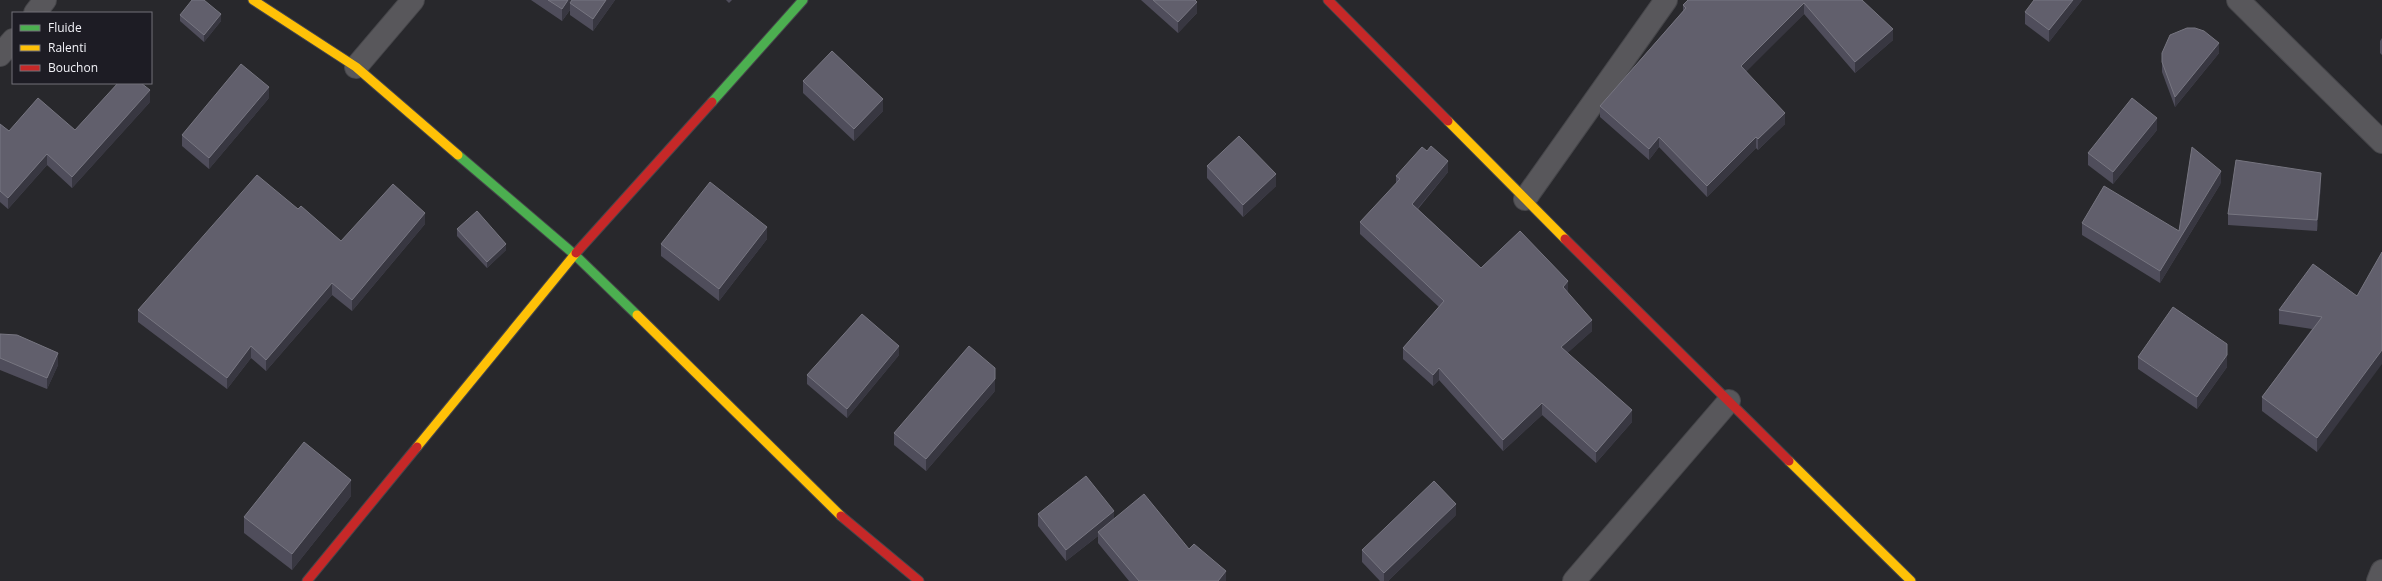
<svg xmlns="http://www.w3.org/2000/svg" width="2382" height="581" viewBox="0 0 2382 581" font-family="'Open Sans',sans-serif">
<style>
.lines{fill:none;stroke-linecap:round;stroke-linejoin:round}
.street-casing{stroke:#46464a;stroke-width:24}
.fast-casing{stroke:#46464a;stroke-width:11}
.slow-casing{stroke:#46464a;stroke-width:11}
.jam-casing{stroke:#46464a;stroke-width:11}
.street{stroke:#58575b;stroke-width:22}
.fast{stroke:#4caf50;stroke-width:9}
.slow{stroke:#ffc107;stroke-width:9}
.jam{stroke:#c62828;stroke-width:9}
.wall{fill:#4f4d5b}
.shaded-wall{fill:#383741}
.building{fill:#615f6c;stroke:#777681}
</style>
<rect width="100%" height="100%" fill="#28282c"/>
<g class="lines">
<!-- street casing -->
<g class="street-casing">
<g id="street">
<polyline points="2238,0 2382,142"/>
<polyline points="35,13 45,0"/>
<polyline points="0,55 13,40"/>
<polyline points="356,67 413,0"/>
<polyline points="1525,199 1666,0"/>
<polyline points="1574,581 1729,401"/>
<polyline points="2378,581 2382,571"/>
</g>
</g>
<!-- fast casing -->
<g class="fast-casing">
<g id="fast">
<polyline points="712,102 803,0"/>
<polyline points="458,155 575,255 637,315"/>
</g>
</g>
<!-- slow casing -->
<g class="slow-casing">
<g id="slow">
<polyline points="253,0 356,67 458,155"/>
<polyline points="1448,121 1565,239"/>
<polyline points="637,315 841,516"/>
<polyline points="417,447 576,253"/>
<polyline points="1789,461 1911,581"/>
</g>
</g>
<!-- jam casing -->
<g class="jam-casing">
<g id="jam">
<polyline points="1328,0 1448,121"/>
<polyline points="1565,239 1789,461"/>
<polyline points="576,253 712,102"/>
<polyline points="841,516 919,581"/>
<polyline points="307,581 417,447"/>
</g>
</g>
<!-- street -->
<use href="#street" class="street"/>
<!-- fast -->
<use href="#fast" class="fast"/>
<!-- slow -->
<use href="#slow" class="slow"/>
<!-- jam -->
<use href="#jam" class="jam"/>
</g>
<!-- wall -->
<g class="wall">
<polygon points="531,0 615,0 593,31 570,15 570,10 562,21"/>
<polygon points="726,0 732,0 729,3"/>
<polygon points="1141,0 1195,0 1197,13 1178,33"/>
<polygon points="1862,0 1893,40 1855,73 1804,14 1746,71 1785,124 1758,150 1756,148 1707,197 1659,147 1649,160 1600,117 1600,106 1683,11 1683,5"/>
<polygon points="2082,0 2049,42 2025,24 2025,12"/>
<polygon points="180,15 221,21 204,42 180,21"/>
<polygon points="2382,38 2382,55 2380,53 2380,41"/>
<polygon points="2162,53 2219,53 2175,107 2162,72"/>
<polygon points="803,81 883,111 854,141 803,93"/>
<polygon points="269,98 209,169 182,146 182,135"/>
<polygon points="150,102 72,188 47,165 8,209 0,202 0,124 9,131 75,130"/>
<polygon points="2157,130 2113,184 2088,165 2088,153"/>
<polygon points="1207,166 1276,186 1243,217 1207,178"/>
<polygon points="1448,172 1418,209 1481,268 1568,293 1592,331 1567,353 1632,422 1596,463 1542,415 1503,451 1439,380 1433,386 1403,359 1403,348 1439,307 1360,234 1360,222 1396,184 1396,176"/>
<polygon points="2221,183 2160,283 2082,235 2082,223 2179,231"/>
<polygon points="2321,184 2317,231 2228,225 2228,214"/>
<polygon points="298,209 341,241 425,224 352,311 332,295 266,371 251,358 227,389 138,322 138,310"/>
<polygon points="457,229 506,250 487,268 457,236"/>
<polygon points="767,239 719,301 661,256 661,244"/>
<polygon points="2357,296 2317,452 2262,411 2262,397 2312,329 2279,324 2279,310"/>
<polygon points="0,334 58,365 47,389 0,370"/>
<polygon points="899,355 847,418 807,384 807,375"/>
<polygon points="2138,357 2227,367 2197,409 2138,369"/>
<polygon points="995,391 926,471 894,445 894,433"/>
<polygon points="351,496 292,570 244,533 244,517"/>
<polygon points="1038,514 1114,519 1189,549 1226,581 1129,581 1098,543 1098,536 1066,561 1038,526"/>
<polygon points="1456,515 1388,581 1380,581 1362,562 1362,550"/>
</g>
<!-- shaded-wall -->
<g class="shaded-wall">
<polygon points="568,0 577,0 570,3 570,10 562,21 562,9"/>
<polygon points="606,0 615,0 593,31 593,19"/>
<polygon points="2073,0 2082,0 2049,42 2049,30"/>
<polygon points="1197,2 1197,13 1178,33 1178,22"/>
<polygon points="1804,3 1804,14 1741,77 1741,66"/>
<polygon points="221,14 221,21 204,42 204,35"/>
<polygon points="1893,29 1893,40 1855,73 1855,62"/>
<polygon points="2219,43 2219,53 2175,107 2175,97"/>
<polygon points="269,87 269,98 209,169 209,158"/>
<polygon points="150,90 150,102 72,188 72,177"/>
<polygon points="883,99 883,111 854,141 854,129"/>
<polygon points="1785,113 1785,124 1758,150 1758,139"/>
<polygon points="2157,118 2157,130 2113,184 2113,172"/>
<polygon points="1659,137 1659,147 1649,160 1649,149"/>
<polygon points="1756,137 1756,148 1707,197 1707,186"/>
<polygon points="47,154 47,165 8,209 8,198"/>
<polygon points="1448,161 1448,172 1412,215 1412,204"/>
<polygon points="2221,171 2221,183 2160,283 2160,271"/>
<polygon points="2321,173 2321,184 2317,231 2317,220"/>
<polygon points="1276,174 1276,186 1243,217 1243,205"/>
<polygon points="425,213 425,224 352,311 352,300"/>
<polygon points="767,227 767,239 719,301 719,289"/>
<polygon points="506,244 506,250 487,268 487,262"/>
<polygon points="1568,281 1568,293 1563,298 1563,287"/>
<polygon points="332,283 332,295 266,371 266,360"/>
<polygon points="1592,320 1592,331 1561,359 1561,347"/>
<polygon points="251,346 251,358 227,389 227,378"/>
<polygon points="899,346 899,355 847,418 847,409"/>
<polygon points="2382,350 2382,364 2317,452 2317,438"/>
<polygon points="58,353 58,365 47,389 47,378"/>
<polygon points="2227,355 2227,367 2197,409 2197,397"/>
<polygon points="1439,368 1439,380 1433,386 1433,375"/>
<polygon points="995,379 995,391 926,471 926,459"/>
<polygon points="1542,403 1542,415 1503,451 1503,440"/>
<polygon points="1632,410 1632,422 1596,463 1596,452"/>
<polygon points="351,480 351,496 292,570 292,554"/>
<polygon points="1456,504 1456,515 1388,581 1384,581 1384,573"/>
<polygon points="1114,511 1114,523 1098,532 1098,536 1066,561 1066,550"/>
<polygon points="1226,571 1226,581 1218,581"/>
</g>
<!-- building -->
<g class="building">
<polygon points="192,0 204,0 221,14 204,35 180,15"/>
<polygon points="548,0 568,0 562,9"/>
<polygon points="572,0 606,0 593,19 570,3"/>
<polygon points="1153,0 1195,0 1197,2 1178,22"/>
<polygon points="1688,0 1862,0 1893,29 1855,62 1804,3 1741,66 1785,113 1758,139 1756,137 1707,186 1659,137 1649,149 1600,106 1686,8 1683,5"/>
<polygon points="2034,0 2073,0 2049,30 2025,12"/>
<polygon points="2187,28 2195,28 2204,31 2219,43 2175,97 2162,62 2162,53 2170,35"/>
<polygon points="832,51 883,99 854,129 803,81"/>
<polygon points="241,64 269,87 209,158 182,135"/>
<polygon points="118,83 141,83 150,90 72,177 47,154 8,198 0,191 0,124 9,131 38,98 75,130"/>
<polygon points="2132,98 2157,118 2113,172 2088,153"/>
<polygon points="1239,136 1276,174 1243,205 1207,166"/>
<polygon points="1431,146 1448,161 1412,204 1481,268 1520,231 1568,281 1563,287 1592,320 1561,347 1632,410 1596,452 1542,403 1503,440 1439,368 1433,375 1403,348 1444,301 1360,222 1400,179 1396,176 1422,147 1427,151"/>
<polygon points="2192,147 2221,171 2160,271 2082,223 2104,186 2179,231"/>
<polygon points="2236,160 2321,173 2317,220 2228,214"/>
<polygon points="257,175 298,209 301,206 341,241 393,184 425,213 352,300 332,283 266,360 251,346 227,378 138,310"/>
<polygon points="710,182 767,227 719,289 661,244"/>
<polygon points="477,211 506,244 487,262 457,229"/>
<polygon points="2382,252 2382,350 2317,438 2262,397 2322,317 2279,310 2313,264 2357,296"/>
<polygon points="2173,307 2227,344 2227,355 2197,397 2138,357"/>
<polygon points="862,314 899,346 847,409 807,375"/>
<polygon points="0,334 17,335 58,353 47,378 0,358"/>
<polygon points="969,346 995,368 995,379 926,459 894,433"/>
<polygon points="304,442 351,480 292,554 244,517"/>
<polygon points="1086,476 1114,511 1066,550 1038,514"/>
<polygon points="1434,481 1456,504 1384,573 1362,550"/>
<polygon points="1144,494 1189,549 1194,544 1226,571 1218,581 1139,581 1098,532"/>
</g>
<!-- legend -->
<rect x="12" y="12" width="140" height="72" fill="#1d1c24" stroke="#727178"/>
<rect x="20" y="25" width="20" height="6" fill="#4caf50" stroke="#727178"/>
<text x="48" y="32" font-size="12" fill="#f1f1f7">Fluide</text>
<rect x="20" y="45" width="20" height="6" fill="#ffc107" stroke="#727178"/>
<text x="48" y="52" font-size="12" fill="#f1f1f7">Ralenti</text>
<rect x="20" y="65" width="20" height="6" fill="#c62828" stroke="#727178"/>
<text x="48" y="72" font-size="12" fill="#f1f1f7">Bouchon</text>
</svg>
